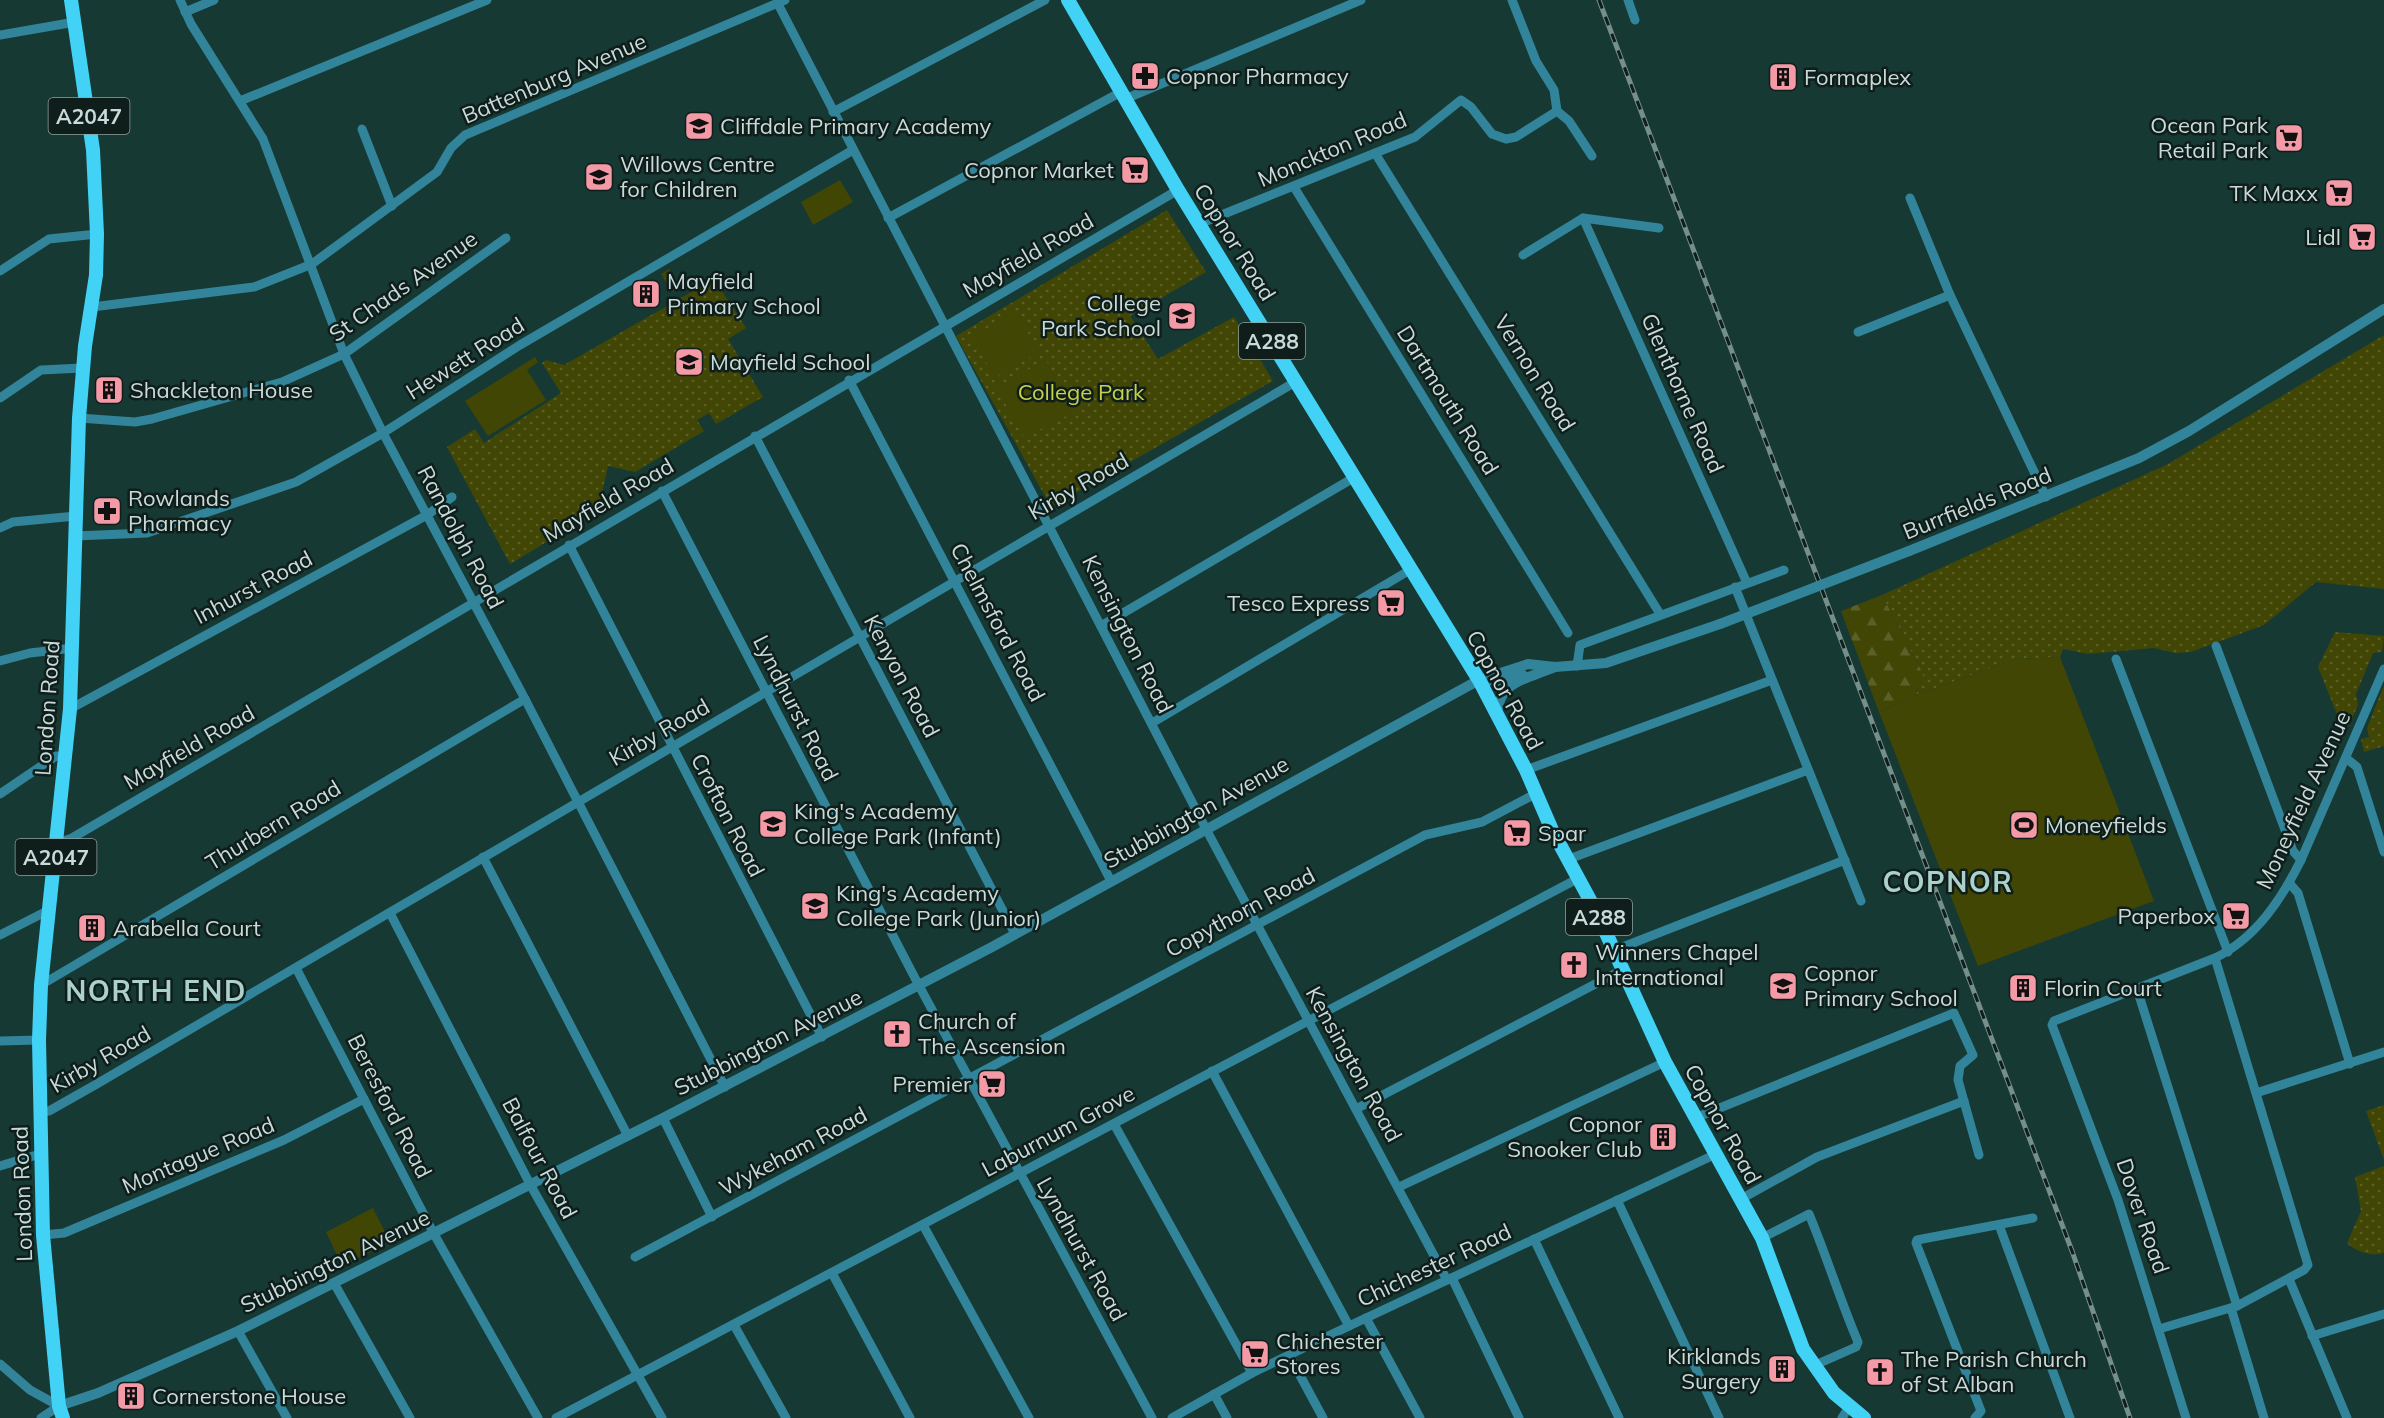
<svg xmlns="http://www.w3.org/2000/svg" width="2384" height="1418" viewBox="0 0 2384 1418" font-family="Mulish,sans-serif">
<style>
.green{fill:url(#green-dots)}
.forest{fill:url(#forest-firs)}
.pitch{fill:#414605}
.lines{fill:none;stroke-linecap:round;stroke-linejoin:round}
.minor{stroke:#32849a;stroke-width:9}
.tertiary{stroke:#32849a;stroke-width:10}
.primary{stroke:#42d2f6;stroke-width:14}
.rail-casing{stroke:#758f8b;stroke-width:5}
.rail{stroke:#0f1d1b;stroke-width:3;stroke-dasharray:9;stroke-linecap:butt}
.tertiary-bridge{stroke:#32849a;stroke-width:10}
.labels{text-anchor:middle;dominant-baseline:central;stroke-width:5;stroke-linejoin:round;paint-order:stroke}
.shield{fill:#0f1d1b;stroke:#90a29f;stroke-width:1.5}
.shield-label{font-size:21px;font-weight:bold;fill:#c8dbd8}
.poi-label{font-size:22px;fill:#c8dbd8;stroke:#0f1d1b;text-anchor:start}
.street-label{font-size:22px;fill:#c8dbd8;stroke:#0f1d1b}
.park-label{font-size:22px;fill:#c5d34a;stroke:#0f1d1b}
.district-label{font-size:28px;font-weight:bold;letter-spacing:1.5px;fill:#abd1cb;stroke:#0f1d1b}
</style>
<defs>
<pattern id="green-dots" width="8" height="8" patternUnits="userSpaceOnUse" patternTransform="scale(1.5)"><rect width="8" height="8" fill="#414605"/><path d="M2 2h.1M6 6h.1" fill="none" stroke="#5b6029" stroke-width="1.8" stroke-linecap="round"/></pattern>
<pattern id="forest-firs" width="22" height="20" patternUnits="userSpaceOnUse" patternTransform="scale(1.5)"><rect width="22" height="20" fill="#414605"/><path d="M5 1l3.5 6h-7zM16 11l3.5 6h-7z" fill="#5b6029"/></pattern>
</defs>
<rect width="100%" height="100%" fill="#163934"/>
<!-- green -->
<g class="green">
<polygon points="1167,210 1206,272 1130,316 1158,359 1234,317 1273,381 1051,507 956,336"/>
<polygon points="669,269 680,287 672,292 661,274"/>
<polygon points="714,279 746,328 728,339 763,397 716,424 709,413 697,420 704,431 635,472 608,466 598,511 510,564 447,447 475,429 484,443 561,393 542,363 546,360 564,365"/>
<polygon points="2384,335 2384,589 2316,582 2264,625 2191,652 2175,653 2154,648 2088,654 2063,649 2060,657 2016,659 1916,695 1923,674 1882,595 2168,464"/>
<polygon points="2335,632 2384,636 2382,652 2373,653 2356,694 2358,705 2345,734 2318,667"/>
<polygon points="2384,685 2384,746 2364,752 2361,739 2369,737 2367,728"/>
<polygon points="2384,1105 2384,1160 2366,1111"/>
<path d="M2384 1166V1253C2372 1257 2356 1252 2347 1243L2361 1211 2355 1177Z"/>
</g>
<!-- forest -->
<polygon class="forest" points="1882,595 1923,674 1916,695 1879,712 1841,611"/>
<!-- pitch -->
<g class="pitch">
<polygon points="840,180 853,202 813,225 801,202"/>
<polygon points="1016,311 1039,352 995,378 972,337"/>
<polygon points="535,357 538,362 527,370 546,400 488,436 465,401"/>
<polygon points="1046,360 1074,412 1024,438 996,387"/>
<polygon points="2060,657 2154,901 1978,966 1879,712 1916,695 2016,659"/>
<polygon points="373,1208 390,1242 342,1266 326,1232"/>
</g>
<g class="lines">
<!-- minor -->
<g class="minor">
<polyline points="180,0 191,24 263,139 344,354 383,433 525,699 725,1087"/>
<polyline points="1512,0 1536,61 1554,90 1557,111 1569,121 1592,156"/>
<polyline points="1628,0 1635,20"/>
<polyline points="778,4 1206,829 1447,1280"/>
<polyline points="185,12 214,0"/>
<polyline points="0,35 75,22"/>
<polyline points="1125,99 1361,0"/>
<polyline points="240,101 487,0"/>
<polyline points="833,112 1045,0"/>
<polyline points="362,129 392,206"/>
<polyline points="1375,153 1660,614"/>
<polyline points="1294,187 1568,633"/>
<polyline points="1910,198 1950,295 2046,497"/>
<polyline points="888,218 1121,92"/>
<polyline points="1583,218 1747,583"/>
<polyline points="1199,224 1415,137 1461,100 1471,107 1492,134 1506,139 1516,137 1557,111"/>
<polyline points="1523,255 1583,218 1659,228"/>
<polyline points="0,271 49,239 97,234"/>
<polyline points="92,307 254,287 312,264 437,172 451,148 465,135 785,0"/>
<polyline points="1858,332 1950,295"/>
<polyline points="849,380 1111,881"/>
<polyline points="0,398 41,370 82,368"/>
<polyline points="79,418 135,422 152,419 282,382 344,354 506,238"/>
<polyline points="755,436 1015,934"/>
<polyline points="662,491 916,980 1152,1418"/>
<polyline points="0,528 13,522 76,516"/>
<polyline points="75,536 147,533 296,482 383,433 520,345 853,150"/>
<polyline points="569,545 822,1037"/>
<polyline points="1735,587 1861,901"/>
<polyline points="1101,626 1355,477"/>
<polyline points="2216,646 2293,851 2301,860"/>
<polyline points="2116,659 2228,952"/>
<polyline points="0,661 30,653 73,648"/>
<polyline points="1577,666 1580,645 1784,570"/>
<polyline points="70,709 427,515 452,497"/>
<polyline points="1152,723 1410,570"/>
<polyline points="2346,758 2357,767 2384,852"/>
<polyline points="1526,770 1772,680"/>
<polyline points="0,794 56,756 65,756"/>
<polyline points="58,843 72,838 1178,190"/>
<polyline points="483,857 628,1136"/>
<polyline points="1569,859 1808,770"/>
<polyline points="2290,884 2298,893 2350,1064"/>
<polyline points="390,913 531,1186 662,1418"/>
<polyline points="0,935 49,910"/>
<polyline points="1615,950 1845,860"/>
<polyline points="296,968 434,1234 538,1418"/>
<polyline points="41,985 525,699"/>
<polyline points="2137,989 2237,1306"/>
<polyline points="0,1041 39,1040"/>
<polyline points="1212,1071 1349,1326"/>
<polyline points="2256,1093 2384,1052"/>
<polyline points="1356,1109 1624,969"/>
<polyline points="40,1112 49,1111 95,1085 1297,381"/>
<polyline points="663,1118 712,1217"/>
<polyline points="1695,1118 1954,1013 1973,1055 1960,1066 1958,1080 1979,1155"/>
<polyline points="1114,1124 1252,1373"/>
<polyline points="0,1166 40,1154"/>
<polyline points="1399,1187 1665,1062"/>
<polyline points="1741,1199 1817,1157 1964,1101"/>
<polyline points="1617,1200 1719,1418"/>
<polyline points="923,1225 1029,1418"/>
<polyline points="1999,1225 2070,1418"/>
<polyline points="43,1235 64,1233 284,1140 364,1099"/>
<path d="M1762 1238 1809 1214C1827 1257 1840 1300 1858 1342L1856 1347 1813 1366"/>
<polyline points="1534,1239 1619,1418"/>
<polyline points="635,1257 1425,835 1482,822 1535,794"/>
<polyline points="832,1273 910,1418"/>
<polyline points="1452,1278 1519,1418"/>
<polyline points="2289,1279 2347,1418"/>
<polyline points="334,1283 410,1418"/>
<polyline points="2231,1308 2264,1418"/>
<polyline points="1366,1318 1420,1418"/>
<polyline points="734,1325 786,1418"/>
<polyline points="2159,1329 2237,1306 2304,1270 2308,1265 2215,958"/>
<polyline points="238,1331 287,1418"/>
<polyline points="2312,1336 2384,1314"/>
<polyline points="1289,1355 1323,1418"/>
<polyline points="0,1364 30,1390 59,1406"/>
<polyline points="1214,1394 1227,1418"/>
<polyline points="41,1418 59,1406"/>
<polyline points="556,1418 1579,878"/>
<polyline points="1172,1418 1252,1373 1349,1326 1716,1154"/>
<polyline points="1842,1418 1849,1407"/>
<polyline points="1975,1418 1981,1411 1916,1243 1917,1240 2033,1218"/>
<path d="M2186 1418 2118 1200 2052 1025 2054 1021 2215 958C2256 938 2281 900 2301 860L2384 669"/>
</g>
<!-- tertiary -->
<g class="tertiary">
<polyline points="1909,551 2139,458 2189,431 2384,309"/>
<polyline points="1483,680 1497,681 1523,675"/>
<path d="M1497 713C1500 680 1528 679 1555 667"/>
<polyline points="59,1406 98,1393 238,1331 663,1118 992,947 1479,680 1528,664 1555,667 1606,663 1720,624"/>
</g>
<!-- primary -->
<g class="primary">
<polyline points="1068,0 1178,190 1479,680 1526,770 1552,830 1596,911 1665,1062 1762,1238 1803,1349 1834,1393 1864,1418"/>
<polyline points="63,1418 59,1406 43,1235 39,1040 41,985 70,709 79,418 85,346 96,275 97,234 93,150 71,0"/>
</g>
<!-- rail casing -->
<g class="rail-casing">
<polyline id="rail" points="1599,0 2072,1251 2130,1418"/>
</g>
<!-- rail -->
<use href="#rail" class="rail"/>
<!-- tertiary-bridge -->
<polyline class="tertiary-bridge" points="1720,624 1909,551"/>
</g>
<!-- icons -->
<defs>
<g id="pharmacy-square" transform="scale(1.5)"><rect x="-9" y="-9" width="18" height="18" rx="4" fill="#f49aa7" stroke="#0f1d1b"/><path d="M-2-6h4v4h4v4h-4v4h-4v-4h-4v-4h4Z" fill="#111"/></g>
<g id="building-square" transform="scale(1.5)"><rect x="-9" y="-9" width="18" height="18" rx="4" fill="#f49aa7" stroke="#0f1d1b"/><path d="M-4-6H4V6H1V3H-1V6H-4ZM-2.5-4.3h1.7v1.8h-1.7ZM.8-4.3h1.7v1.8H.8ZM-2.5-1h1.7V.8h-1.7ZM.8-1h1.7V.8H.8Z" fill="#111"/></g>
<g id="school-square" transform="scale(1.5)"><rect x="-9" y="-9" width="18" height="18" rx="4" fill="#f49aa7" stroke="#0f1d1b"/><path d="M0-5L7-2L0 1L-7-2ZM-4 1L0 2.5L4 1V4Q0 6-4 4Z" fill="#111"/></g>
<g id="supermarket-square" transform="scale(1.5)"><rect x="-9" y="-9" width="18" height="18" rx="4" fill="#f49aa7" stroke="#0f1d1b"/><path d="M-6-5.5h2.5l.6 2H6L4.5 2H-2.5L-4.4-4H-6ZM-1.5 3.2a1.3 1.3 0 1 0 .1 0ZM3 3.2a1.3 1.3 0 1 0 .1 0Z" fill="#111"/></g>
<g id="stadium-square" transform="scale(1.5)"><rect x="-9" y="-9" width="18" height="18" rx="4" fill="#f49aa7" stroke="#0f1d1b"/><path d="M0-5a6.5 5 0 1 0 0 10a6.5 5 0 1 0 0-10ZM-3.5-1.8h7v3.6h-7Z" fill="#111"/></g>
<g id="church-square" transform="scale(1.5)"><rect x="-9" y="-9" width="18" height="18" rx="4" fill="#f49aa7" stroke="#0f1d1b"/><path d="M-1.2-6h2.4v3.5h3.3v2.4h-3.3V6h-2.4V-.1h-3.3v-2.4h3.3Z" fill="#111"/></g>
</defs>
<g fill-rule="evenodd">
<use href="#pharmacy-square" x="1145" y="76"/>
<use href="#building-square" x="1783" y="77"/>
<use href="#school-square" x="699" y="126"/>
<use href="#supermarket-square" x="2289" y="138"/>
<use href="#supermarket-square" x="1135" y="170"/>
<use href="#school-square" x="599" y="177"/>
<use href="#supermarket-square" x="2339" y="193"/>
<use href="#supermarket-square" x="2362" y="237"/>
<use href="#building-square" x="646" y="294"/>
<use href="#school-square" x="1182" y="316"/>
<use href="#school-square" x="689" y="362"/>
<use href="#building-square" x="109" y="390"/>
<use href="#pharmacy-square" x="107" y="511"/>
<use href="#supermarket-square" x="1391" y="603"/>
<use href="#school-square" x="773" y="824"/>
<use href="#stadium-square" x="2024" y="825"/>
<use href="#supermarket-square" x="1517" y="833"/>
<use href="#school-square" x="815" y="906"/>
<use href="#supermarket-square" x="2236" y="916"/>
<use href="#building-square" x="92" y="928"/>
<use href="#church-square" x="1574" y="965"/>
<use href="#school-square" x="1783" y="986"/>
<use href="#building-square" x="2023" y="988"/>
<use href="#church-square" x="897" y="1034"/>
<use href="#supermarket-square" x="992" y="1084"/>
<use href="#building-square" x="1663" y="1137"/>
<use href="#supermarket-square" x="1255" y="1354"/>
<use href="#building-square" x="1782" y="1369"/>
<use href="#church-square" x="1880" y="1372"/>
<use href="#building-square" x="131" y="1396"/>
</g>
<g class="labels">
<!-- shield labels -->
<g class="shield">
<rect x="48.5" y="98" width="81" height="36" rx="4.5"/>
<rect x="1239" y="323" width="66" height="36" rx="4.5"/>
<rect x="15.5" y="839" width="81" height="36" rx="4.5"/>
<rect x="1566" y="899" width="66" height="36" rx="4.5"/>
</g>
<g class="shield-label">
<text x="89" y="116">A2047</text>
<text x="1272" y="341">A288</text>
<text x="56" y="857">A2047</text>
<text x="1599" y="917">A288</text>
</g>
<!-- poi labels -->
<g class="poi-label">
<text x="1166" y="76">Copnor Pharmacy</text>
<text x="1804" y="77">Formaplex</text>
<text x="2268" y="125" text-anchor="end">Ocean Park<tspan x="2268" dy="25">Retail Park</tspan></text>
<text x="720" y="126">Cliffdale Primary Academy</text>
<text x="620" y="164">Willows Centre<tspan x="620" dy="25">for Children</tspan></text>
<text x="1114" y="170" text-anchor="end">Copnor Market</text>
<text x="2318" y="193" text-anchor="end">TK Maxx</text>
<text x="2341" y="237" text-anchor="end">Lidl</text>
<text x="667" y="281">Mayfield<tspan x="667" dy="25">Primary School</tspan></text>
<text x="1161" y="303" text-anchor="end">College<tspan x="1161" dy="25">Park School</tspan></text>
<text x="710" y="362">Mayfield School</text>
<text x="130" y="390">Shackleton House</text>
<text x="128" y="498">Rowlands<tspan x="128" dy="25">Pharmacy</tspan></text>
<text x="1370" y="603" text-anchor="end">Tesco Express</text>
<text x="794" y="811">King's Academy<tspan x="794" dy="25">College Park (Infant)</tspan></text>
<text x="2045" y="825">Moneyfields</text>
<text x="1538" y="833">Spar</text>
<text x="836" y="893">King's Academy<tspan x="836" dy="25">College Park (Junior)</tspan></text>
<text x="2215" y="916" text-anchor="end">Paperbox</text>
<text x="113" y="928">Arabella Court</text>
<text x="1595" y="952">Winners Chapel<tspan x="1595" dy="25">International</tspan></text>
<text x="1804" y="973">Copnor<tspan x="1804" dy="25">Primary School</tspan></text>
<text x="2044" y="988">Florin Court</text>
<text x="918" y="1021">Church of<tspan x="918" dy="25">The Ascension</tspan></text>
<text x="971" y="1084" text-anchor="end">Premier</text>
<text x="1642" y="1124" text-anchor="end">Copnor<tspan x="1642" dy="25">Snooker Club</tspan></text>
<text x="1276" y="1341">Chichester<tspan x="1276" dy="25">Stores</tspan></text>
<text x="1761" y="1356" text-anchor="end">Kirklands<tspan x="1761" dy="25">Surgery</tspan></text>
<text x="1901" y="1359">The Parish Church<tspan x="1901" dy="25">of St Alban</tspan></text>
<text x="152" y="1396">Cornerstone House</text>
</g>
<!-- street labels -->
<g class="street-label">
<text transform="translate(554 78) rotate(-23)">Battenburg Avenue</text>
<text transform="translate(1332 149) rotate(-23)">Monckton Road</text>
<text transform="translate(1235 242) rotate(58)">Copnor Road</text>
<text transform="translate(1028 255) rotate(-30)">Mayfield Road</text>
<text transform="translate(403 286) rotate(-35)">St Chads Avenue</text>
<text transform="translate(465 358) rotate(-32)">Hewett Road</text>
<text transform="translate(1535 373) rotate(58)">Vernon Road</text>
<text transform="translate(1683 393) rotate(66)">Glenthorne Road</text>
<text transform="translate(1448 400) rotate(58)">Dartmouth Road</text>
<text transform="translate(1078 486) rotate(-30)">Kirby Road</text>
<text transform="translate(608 500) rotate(-30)">Mayfield Road</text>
<text transform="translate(1977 503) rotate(-22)">Burrfields Road</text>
<text transform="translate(461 537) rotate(62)">Randolph Road</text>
<text transform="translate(253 587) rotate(-28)">Inhurst Road</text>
<text transform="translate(998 622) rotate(62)">Chelmsford Road</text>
<text transform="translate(1128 634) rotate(63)">Kensington Road</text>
<text transform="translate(902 676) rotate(62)">Kenyon Road</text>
<text transform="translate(1505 690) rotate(61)">Copnor Road</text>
<text transform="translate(47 708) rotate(-86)">London Road</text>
<text transform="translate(796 708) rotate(63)">Lyndhurst Road</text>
<text transform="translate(659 732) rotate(-30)">Kirby Road</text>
<text transform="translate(189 747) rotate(-30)">Mayfield Road</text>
<text transform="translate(2303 800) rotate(-65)">Moneyfield Avenue</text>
<text transform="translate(1196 812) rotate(-29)">Stubbington Avenue</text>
<text transform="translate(728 815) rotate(63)">Crofton Road</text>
<text transform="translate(273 825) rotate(-31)">Thurbern Road</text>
<text transform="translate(1240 912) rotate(-28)">Copythorn Road</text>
<text transform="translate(768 1042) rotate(-27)">Stubbington Avenue</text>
<text transform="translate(100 1059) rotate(-30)">Kirby Road</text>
<text transform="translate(1354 1064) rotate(61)">Kensington Road</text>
<text transform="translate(390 1106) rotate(63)">Beresford Road</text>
<text transform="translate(1723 1124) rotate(61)">Copnor Road</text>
<text transform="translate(1058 1131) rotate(-28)">Laburnum Grove</text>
<text transform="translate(793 1151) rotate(-28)">Wykeham Road</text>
<text transform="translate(198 1155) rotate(-23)">Montague Road</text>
<text transform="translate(540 1158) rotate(62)">Balfour Road</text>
<text transform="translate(22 1194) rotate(-92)">London Road</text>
<text transform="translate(2143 1216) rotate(71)">Dover Road</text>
<text transform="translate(1082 1249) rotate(61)">Lyndhurst Road</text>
<text transform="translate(335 1261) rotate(-26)">Stubbington Avenue</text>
<text transform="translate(1434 1265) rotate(-25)">Chichester Road</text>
</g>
<!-- park labels -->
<g class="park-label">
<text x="1081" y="392">College Park</text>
</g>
<!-- district labels -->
<g class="district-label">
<text x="1948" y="881">COPNOR</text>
<text x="156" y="990">NORTH END</text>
</g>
</g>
</svg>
